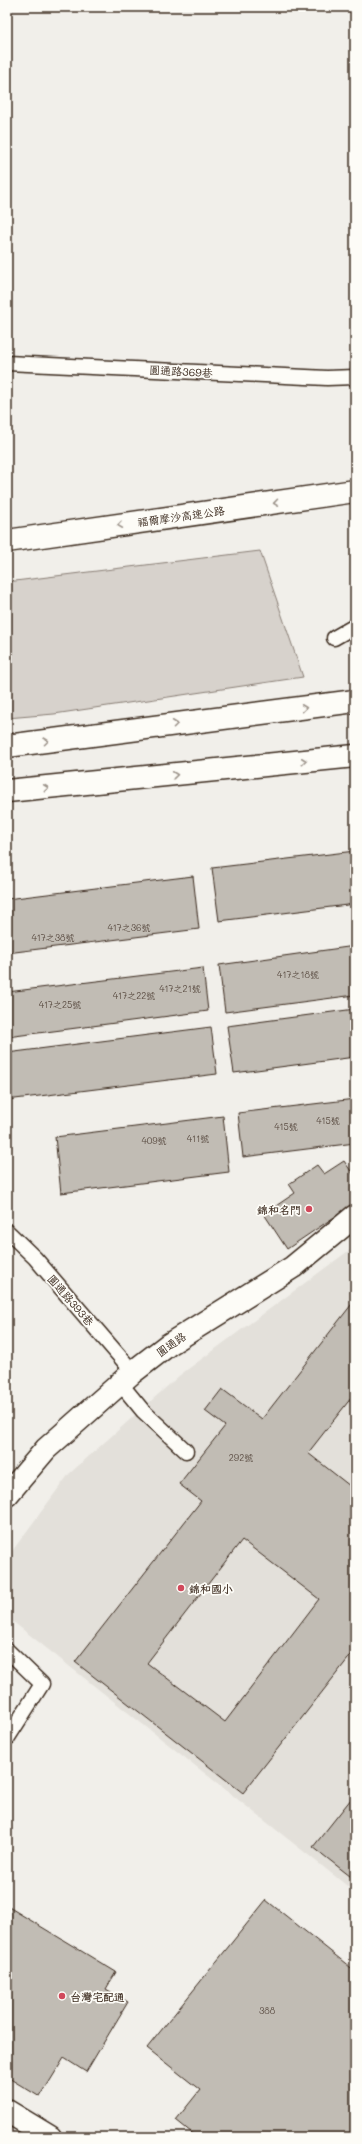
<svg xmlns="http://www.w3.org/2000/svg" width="362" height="2144" viewBox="0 0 362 2144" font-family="Mali,'LXGW WenKai TC',sans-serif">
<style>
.built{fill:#e3e0da}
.green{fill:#d7d2cc;stroke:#897e75}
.building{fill:#c1bcb4;stroke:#3b2a1e;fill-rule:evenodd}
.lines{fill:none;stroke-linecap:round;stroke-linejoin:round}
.lane-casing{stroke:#3b2a1e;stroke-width:17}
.secondary-casing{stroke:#3b2a1e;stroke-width:25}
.highway-casing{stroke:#3b2a1e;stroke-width:25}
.lane{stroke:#fdfcf7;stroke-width:14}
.secondary{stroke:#fdfcf7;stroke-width:22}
.highway{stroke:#fdfcf7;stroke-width:22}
.oneway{stroke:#9c938a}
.poi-dot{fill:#d1495b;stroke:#fdfcf7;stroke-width:1.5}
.labels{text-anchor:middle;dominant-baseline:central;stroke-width:3.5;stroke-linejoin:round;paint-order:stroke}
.number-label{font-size:9px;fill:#5c4e44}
.street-label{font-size:11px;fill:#3b2a1e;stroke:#fdfcf7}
.poi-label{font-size:11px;font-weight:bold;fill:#3b2a1e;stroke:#fdfcf7;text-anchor:start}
</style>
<rect width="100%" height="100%" fill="#f1efea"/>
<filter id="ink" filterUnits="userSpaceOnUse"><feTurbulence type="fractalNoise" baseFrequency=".025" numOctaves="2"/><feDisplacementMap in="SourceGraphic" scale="8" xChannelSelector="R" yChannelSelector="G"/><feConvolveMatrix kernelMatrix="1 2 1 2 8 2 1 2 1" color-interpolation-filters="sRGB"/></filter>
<g filter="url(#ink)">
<!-- built -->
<polygon class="built" points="355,1246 355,1892 7,1617 7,1558 69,1474 180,1375"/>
<!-- green -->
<polygon class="green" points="260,551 303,677 54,714 7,718 7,582"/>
<!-- building -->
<g class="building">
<polygon points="355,851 355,904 219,921 212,868"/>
<polygon points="193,876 199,929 7,953 7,899"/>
<polygon points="355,946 355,995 225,1012 219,965"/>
<polygon points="203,968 208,1011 7,1037 7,992"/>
<polygon points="355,1009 355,1057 234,1073 227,1026"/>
<polygon points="211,1027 217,1074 7,1100 7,1053"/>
<polygon points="355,1099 355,1143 243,1157 238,1113"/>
<polygon points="223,1116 229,1172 61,1193 55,1137"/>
<polygon points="344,1161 355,1177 355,1203 287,1249 264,1214 295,1193 289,1184 317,1165 324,1174"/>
<path d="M355 1300V1393L308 1453 355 1490V1650L243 1793 75 1662 201 1501 179 1484 225 1426 205 1411 222 1389 262 1419ZM242 1540 319 1599 225 1722 147 1663Z"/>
<polygon points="355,1794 355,1880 313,1847"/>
<polygon points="266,1900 355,1971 355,2137 197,2137 176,2120 200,2090 147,2048"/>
<polygon points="7,1906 116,1972 106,1989 128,2002 86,2072 64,2058 40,2097 7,2077"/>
</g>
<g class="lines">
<!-- lane casing -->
<g class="lane-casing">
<g id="lane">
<polyline points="7,363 327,378 355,377"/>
<polyline points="334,638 355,626"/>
<polyline points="7,1231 35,1258 133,1372"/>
<polyline points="120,1383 143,1411 186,1451"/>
<polyline points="7,1650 42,1684 7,1739"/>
</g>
</g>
<!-- secondary casing -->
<g class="secondary-casing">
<g id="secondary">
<polyline points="7,1495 46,1449 133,1372 168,1345 293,1267 355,1216"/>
<polyline points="7,2111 50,2137"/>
</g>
</g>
<!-- highway casing -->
<g class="highway-casing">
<g id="highway">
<polyline points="7,541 355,491"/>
<polyline points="7,746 355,701"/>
<polyline points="7,791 355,756"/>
</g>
</g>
<!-- lane -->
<use href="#lane" class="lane"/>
<!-- secondary -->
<use href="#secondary" class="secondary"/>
<!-- highway -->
<use href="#highway" class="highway"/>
</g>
<!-- one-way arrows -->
<defs><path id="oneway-chevron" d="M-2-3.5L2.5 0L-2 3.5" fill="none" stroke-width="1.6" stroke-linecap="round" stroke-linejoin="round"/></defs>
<g class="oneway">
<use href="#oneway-chevron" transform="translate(276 503) rotate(172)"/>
<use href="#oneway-chevron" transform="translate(120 525) rotate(172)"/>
<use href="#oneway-chevron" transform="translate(304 708) rotate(-7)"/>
<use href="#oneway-chevron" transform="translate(175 724) rotate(-7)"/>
<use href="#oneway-chevron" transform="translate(46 741) rotate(-7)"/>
<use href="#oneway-chevron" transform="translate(304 761) rotate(-6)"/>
<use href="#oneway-chevron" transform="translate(175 775) rotate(-6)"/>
<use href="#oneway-chevron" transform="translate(46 788) rotate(-6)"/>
</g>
</g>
<!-- markers -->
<g class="poi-dot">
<circle cx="309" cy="1209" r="4"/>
<circle cx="181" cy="1588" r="4"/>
<circle cx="62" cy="1996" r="4"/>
</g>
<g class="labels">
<!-- number labels -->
<g class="number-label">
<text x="129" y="927">417之36號</text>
<text x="53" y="937">417之38號</text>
<text x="298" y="974">417之18號</text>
<text x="180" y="988">417之21號</text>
<text x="134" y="995">417之22號</text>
<text x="60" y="1004">417之25號</text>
<text x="328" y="1120">415號</text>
<text x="286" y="1126">415號</text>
<text x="198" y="1138">411號</text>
<text x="154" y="1140">409號</text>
<text x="241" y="1457">292號</text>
<text x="267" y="2010">388</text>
</g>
<!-- street labels -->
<g class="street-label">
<text transform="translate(181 371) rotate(3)">圓通路369巷</text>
<text transform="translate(181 516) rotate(-8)">福爾摩沙高速公路</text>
<text transform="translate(71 1300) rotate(49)">圓通路393巷</text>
<text transform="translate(171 1344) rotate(-35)">圓通路</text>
</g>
<!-- poi labels -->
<g class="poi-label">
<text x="301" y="1209" text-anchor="end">錦和名門</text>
<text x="189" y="1588">錦和國小</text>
<text x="70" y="1996">台灣宅配通</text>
</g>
</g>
<!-- margin -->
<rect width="362" height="2144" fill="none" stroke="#fdfcf7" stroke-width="24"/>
<rect x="12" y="12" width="338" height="2120" fill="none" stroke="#3b2a1e" stroke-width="1.5" filter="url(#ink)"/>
</svg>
